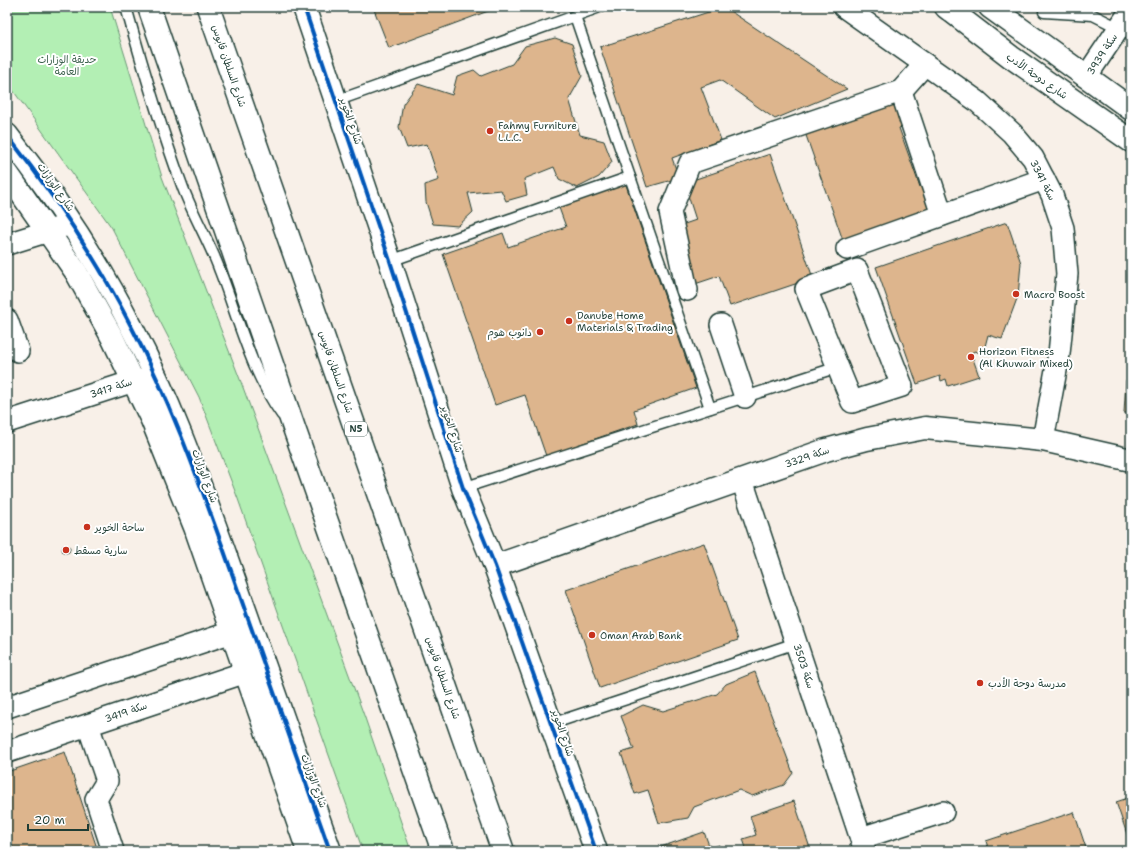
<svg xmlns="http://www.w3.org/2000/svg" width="1138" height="858" viewBox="0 0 1138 858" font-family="'Shantell Sans','Playpen Sans Arabic',sans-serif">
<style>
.green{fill:#b3efb4;stroke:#699674}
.building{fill:#ddb58d;stroke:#1f3d34}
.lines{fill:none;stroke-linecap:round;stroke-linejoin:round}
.service-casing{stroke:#1f3d34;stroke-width:13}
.minor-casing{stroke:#1f3d34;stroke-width:24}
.tertiary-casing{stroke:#1f3d34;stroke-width:25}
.secondary-casing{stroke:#1f3d34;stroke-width:25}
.trunk-casing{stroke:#1f3d34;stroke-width:25}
.service{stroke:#fff;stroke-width:10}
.minor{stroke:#fff;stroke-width:21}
.tertiary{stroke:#fff;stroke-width:22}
.secondary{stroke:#fff;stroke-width:22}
.trunk{stroke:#fff;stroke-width:22}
.cycleway-casing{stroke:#fff;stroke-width:6}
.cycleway{stroke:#0057b8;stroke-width:4}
.poi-dot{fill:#c8321e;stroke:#fff;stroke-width:1.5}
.labels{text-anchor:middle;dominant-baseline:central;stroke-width:4;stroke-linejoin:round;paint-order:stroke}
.shield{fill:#fff;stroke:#627771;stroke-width:1}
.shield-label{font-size:9px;font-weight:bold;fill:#1f3d34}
.street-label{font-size:10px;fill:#1f3d34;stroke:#fff}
.park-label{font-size:10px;fill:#3d614e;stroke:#fff}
.poi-label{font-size:10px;fill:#1f3d34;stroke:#fff;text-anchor:start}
</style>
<rect width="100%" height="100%" fill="#f8f0e8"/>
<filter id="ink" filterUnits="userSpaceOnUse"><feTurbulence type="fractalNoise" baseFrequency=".025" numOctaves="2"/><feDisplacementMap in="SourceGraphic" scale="8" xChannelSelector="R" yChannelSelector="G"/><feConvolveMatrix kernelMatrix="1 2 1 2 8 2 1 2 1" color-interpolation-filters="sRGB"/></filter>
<g filter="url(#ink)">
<!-- green -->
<polygon class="green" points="7,7 110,7 162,177 241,382 365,718 411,851 363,851 238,499 199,397 112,228 7,82"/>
<!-- building -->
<g class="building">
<polygon points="373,7 499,7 389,48"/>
<polygon points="724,7 847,89 775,119 720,80 701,87 721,140 672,158 679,178 647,187 600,47"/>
<polygon points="555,38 572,44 582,76 569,99 580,135 604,141 612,162 599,177 577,188 559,179 554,167 524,179 527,195 506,201 501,190 468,193 473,212 458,226 433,224 426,202 425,185 439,180 427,144 407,148 399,127 403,104 418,84 452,95 457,76 474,70 481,76 512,64 525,46"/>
<polygon points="894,95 905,126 899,128 920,187 924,186 934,215 845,246 803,127"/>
<polygon points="770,154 813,278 730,306 719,276 695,284 676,227 696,220 684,183"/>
<polygon points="625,182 696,388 634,410 638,424 546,456 525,395 495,405 443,254 503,233 508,247 566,227 558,205"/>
<polygon points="1007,222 1021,263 1018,296 1002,339 988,335 983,354 975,351 971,353 979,376 948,386 946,379 941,381 940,376 917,384 876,267"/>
<polygon points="1131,364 1131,413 1124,413 1126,380 1130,380"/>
<polygon points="704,543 738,640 600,688 566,590"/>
<circle cx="66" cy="549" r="4"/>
<polygon points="755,672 793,773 784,785 752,796 739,790 694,807 688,818 659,823 648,790 635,794 621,753 634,749 621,716 643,705 663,711 717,694 726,684"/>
<polygon points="65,752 98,851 7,851 7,772"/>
<polygon points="1131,797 1131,846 1116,802"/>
<polygon points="794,801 811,851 747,851 743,839 756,835 750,816"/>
<polygon points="1074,812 1087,851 989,851 986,841"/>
<polygon points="704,832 710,848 719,845 721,851 655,851 655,849"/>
</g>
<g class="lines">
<!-- service casing -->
<g class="service-casing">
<g id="service">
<path d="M126 7C143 68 161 129 183 188 194 217 210 243 220 271 239 320 251 372 282 415"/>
<polyline points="1044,12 1093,15 1119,28"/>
<polyline points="575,16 630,177"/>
<polyline points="336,101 600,7"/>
<polyline points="390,261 630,177 710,408"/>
<polyline points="463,488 838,367"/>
<polyline points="551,724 796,643"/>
</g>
</g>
<!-- minor casing -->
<g class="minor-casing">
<g id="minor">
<polyline points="844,7 977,101 1012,133 1033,158 1052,195 1063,228 1067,274 1059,354 1043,440"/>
<polyline points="1086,77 1131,10"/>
<polyline points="901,91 942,215"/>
<polyline points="7,244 71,224"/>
<polyline points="847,249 1044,179"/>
<polygon points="857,270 902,386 852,402 806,289"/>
<polyline points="687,290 670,212 690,163 901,91 925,64"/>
<polyline points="7,320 18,351"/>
<polyline points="721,325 745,397"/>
<path d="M7 422 137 380C153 381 156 393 162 406"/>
<polyline points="742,480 865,851"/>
<polyline points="7,707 232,632 239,631 247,635"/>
<polyline points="88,725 107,781 96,799 113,851"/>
<polyline points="7,752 246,672"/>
<polyline points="861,838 943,812"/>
</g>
</g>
<!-- tertiary casing -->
<g class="tertiary-casing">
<g id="tertiary">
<polyline points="304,7 390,261 463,488 495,566 596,851"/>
<path d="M7 135C54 195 97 259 132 328 169 398 196 473 223 548 259 649 294 750 330 851"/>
<polyline points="7,173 76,272 112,337 152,420 195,527 308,851"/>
<polyline points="495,566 826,450 867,439 925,428 1043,440 1131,460"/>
</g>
</g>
<!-- secondary casing -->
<g class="secondary-casing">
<g id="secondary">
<polyline points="946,7 1011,57 1131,141"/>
<polyline points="990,7 1131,109"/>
</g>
</g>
<!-- trunk casing -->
<g class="trunk-casing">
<g id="trunk">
<polyline points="149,7 294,428 443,851"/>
<polyline points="208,7 503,851"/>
</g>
</g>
<!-- service -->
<use href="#service" class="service"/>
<!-- minor -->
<use href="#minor" class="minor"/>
<!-- tertiary -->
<use href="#tertiary" class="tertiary"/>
<!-- secondary -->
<use href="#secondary" class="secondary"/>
<!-- trunk -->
<use href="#trunk" class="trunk"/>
<!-- cycleway casing -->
<g class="cycleway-casing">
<g id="cycleway">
<polyline points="304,7 390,261 463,488 495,566 596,851"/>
<path d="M7 135C54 195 97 259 132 328 169 398 196 473 223 548 259 649 294 750 330 851"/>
</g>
</g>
<!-- cycleway -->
<use href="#cycleway" class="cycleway"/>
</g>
</g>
<!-- markers -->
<g class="poi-dot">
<circle cx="490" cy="131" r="4"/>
<circle cx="1016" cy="294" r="4"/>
<circle cx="569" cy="321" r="4"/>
<circle cx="540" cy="332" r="4"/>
<circle cx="971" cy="357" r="4"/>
<circle cx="87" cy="527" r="4"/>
<circle cx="66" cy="550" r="4"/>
<circle cx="592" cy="635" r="4"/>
<circle cx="980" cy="683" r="4"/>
</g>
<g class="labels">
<!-- shield labels -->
<rect class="shield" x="345" y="422" width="22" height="14" rx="3"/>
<g class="shield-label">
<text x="356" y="429">N5</text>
</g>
<!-- street labels -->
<g class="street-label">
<text transform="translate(1102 54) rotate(-57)">سكة 3939</text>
<text transform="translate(229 66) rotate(71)">شارع السلطان قابوس</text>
<text transform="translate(1037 76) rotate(35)">شارع دوحة الأدب</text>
<text transform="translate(351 121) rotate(71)">شارع الخوير</text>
<text transform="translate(1043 180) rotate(63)">سكة 3341</text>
<text transform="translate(56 187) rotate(55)">شارع الوزارات</text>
<text transform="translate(336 372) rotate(71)">شارع السلطان قابوس</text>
<text transform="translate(111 388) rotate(-18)">سكة 3417</text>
<text transform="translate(452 429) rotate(72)">شارع الخوير</text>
<text transform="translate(807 457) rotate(-19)">سكة 3329</text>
<text transform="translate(205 476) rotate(70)">شارع الوزارات</text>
<text transform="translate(804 666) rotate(72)">سكة 3503</text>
<text transform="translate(443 678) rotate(71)">شارع السلطان قابوس</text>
<text transform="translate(126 712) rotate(-19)">سكة 3419</text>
<text transform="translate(563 733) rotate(71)">شارع الخوير</text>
<text transform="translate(314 781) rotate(70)">شارع الوزارات</text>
</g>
<!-- park labels -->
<g class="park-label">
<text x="67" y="59">حديقة الوزارات<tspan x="67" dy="12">العامة</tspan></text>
</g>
<!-- poi labels -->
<g class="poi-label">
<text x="498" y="125">Fahmy Furniture<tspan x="498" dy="12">L.L.C.</tspan></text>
<text x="1024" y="294">Macro Boost</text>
<text x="577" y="315">Danube Home<tspan x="577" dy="12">Materials &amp; Trading</tspan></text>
<text x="532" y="332" text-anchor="end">دانوب هوم</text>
<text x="979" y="351">Horizon Fitness<tspan x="979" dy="12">(Al Khuwair Mixed)</tspan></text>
<text x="95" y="527">ساحة الخوير</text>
<text x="74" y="550">سارية مسقط</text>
<text x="600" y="635">Oman Arab Bank</text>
<text x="988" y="683">مدرسة دوحة الأدب</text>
</g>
</g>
<!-- margin -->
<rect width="1138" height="858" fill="none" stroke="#fff" stroke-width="24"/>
<rect x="12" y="12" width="1114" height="834" fill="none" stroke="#1f3d34" stroke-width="1.5" filter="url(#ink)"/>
<!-- scale -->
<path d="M28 824v6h60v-6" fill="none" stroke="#1f3d34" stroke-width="2"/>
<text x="34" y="824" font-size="12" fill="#1f3d34" stroke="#ffffff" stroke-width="3" paint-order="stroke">20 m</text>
</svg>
